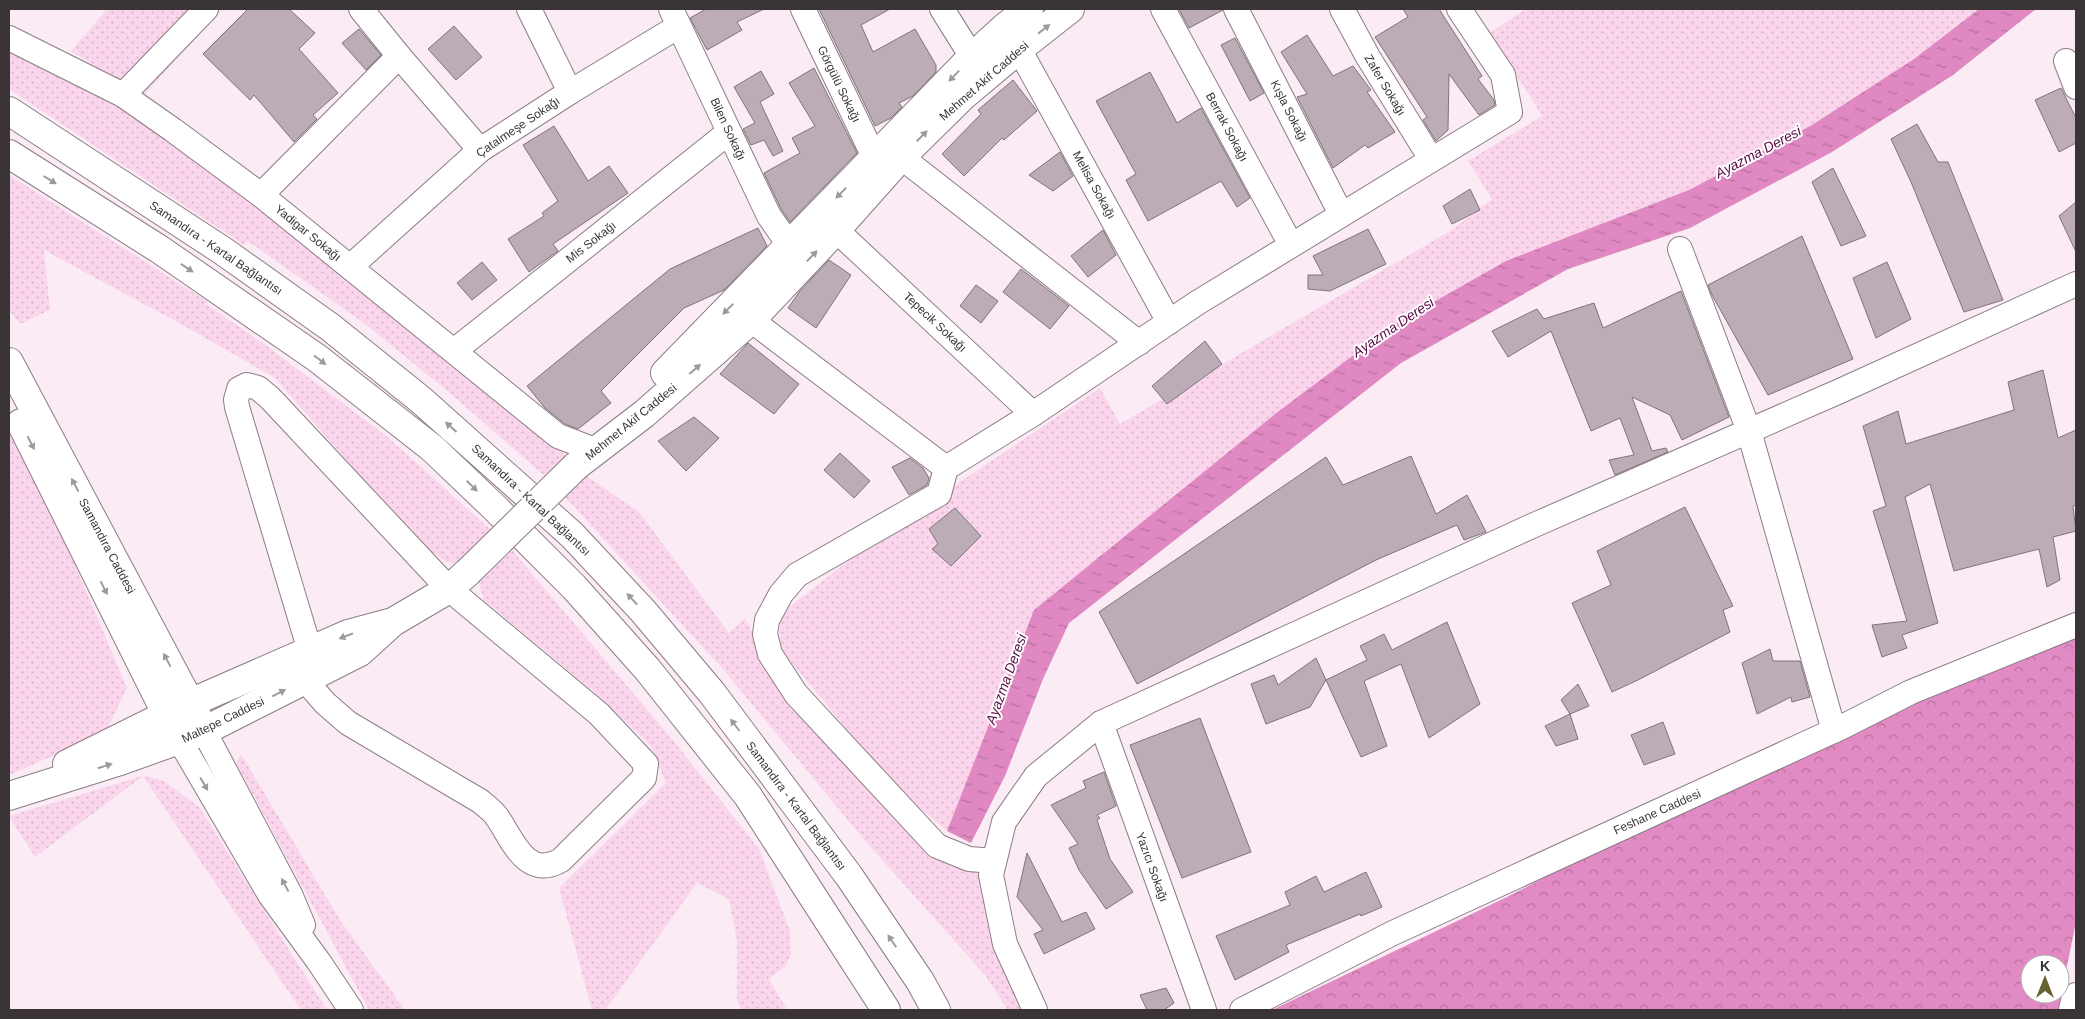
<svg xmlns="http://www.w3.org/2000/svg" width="2085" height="1019" viewBox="0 0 2085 1019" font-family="Arial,sans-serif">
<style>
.grass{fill:url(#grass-dots)}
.forest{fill:url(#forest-crowns);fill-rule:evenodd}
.water{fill:url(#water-ripples)}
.building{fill:#bbacb5;stroke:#80737b}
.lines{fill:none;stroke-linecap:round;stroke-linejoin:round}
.minor-casing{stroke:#8b7d85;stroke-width:26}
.major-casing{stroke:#8b7d85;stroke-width:30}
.highway-casing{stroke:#8b7d85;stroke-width:30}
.minor{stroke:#fff;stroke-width:24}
.major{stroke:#fff;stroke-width:28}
.highway{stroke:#fff;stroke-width:28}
.major-bridge-casing{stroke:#8b7d85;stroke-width:30;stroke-linecap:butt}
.major-bridge{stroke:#fff;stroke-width:28}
.oneway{fill:#9c9a9b}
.labels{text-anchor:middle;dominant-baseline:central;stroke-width:4;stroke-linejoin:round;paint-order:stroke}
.street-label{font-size:12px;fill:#3a3437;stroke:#fff}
.water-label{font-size:14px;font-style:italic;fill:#590a45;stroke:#fff}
</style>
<defs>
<pattern id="grass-dots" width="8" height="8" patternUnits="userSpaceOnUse" patternTransform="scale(1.25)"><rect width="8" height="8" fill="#fad5eb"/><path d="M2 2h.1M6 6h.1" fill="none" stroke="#d7b7ca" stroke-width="1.8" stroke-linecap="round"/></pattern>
<pattern id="forest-crowns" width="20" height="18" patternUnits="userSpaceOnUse" patternTransform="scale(1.25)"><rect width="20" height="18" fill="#e18ac3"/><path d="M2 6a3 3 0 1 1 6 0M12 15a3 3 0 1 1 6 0" fill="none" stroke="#b7729f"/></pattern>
<pattern id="water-ripples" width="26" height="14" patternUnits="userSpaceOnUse" patternTransform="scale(1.25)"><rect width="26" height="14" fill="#df88c1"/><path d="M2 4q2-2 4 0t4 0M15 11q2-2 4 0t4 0" fill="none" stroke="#b6709e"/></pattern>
</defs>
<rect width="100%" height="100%" fill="#faebf4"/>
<!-- grass -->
<g class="grass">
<polygon points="107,9 222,9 143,96 71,51"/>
<polygon points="1526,9 1979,9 1914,59 1812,125 1689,190 1395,324 1275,414 1034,610 947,831 896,788 781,650 779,615 884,533 1100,388 1120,424 1452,230 1492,199 1468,161 1542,116 1490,33"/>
<polygon points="9,47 119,104 275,219 414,334 566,456 545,476 451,394 364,323 248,241 244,245 9,89"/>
<polygon points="9,175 208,302 206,304 264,344 385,435 491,530 459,563 446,562 419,543 275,378 183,325 44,250 50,310 20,324 9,310"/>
<polygon points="9,409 127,688 105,733 9,775"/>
<polygon points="586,476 639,512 729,633 745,618 779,685 926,848 984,876 1028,1010 1008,1010 985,975 867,843 722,668 565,497"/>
<polygon points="512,550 676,744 759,849 790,931 791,953 786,966 769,979 787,1010 741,1010 737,1001 737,940 729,899 697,883 605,1010 592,1010 559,888 666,783 651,746 593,691 484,600 479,583"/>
<polygon points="241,754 340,920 405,1010 369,1010 236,763"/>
<polygon points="143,776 35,857 9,816 143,776 164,781 199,807 327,1010 301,1010"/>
</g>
<!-- forest -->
<path class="forest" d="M2076 632V922L2058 1010H1272L1507 897 1773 759ZM2030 964H2060V994H2030Z"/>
<!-- water -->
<polygon class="water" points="1979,9 2036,9 1953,75 1832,152 1690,228 1568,269 1401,363 1069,623 1043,679 1005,776 971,843 947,831 1034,610 1275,414 1395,324 1506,261 1689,190 1812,125 1914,59"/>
<!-- building -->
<g class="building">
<polygon points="248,9 289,9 315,33 299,49 338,93 313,115 317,119 294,142 254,95 250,100 203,54"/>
<polygon points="706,9 764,9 737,22 742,30 707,50 690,18"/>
<polygon points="819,9 890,9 861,25 873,52 915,29 936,65 936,72 913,96 899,103 902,107 891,118 875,126"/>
<polygon points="1179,9 1222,9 1223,10 1189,28"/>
<polygon points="1403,9 1439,9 1482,76 1478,79 1494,100 1495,105 1479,115 1449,74 1448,130 1436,141 1423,120 1427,117 1375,37 1408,17"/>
<polygon points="454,26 482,57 456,80 428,49"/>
<polygon points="359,29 381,55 366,70 342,43"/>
<polygon points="1307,35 1333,76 1353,66 1371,90 1367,92 1395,132 1368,148 1365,145 1333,168 1297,97 1307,94 1281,52"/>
<polygon points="1235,38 1264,93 1250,101 1221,45"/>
<polygon points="814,68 857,153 790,222 781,209 764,173 800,153 792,138 815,126 789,83"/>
<polygon points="761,71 774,94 760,102 783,151 773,156 764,140 751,145 743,129 755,123 734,87"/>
<polygon points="1150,72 1177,123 1201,108 1250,198 1237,207 1221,181 1148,221 1126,180 1136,174 1096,101"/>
<polygon points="1013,80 1037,111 1004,140 1002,138 964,176 942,154 981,114 978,110"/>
<polygon points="2061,88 2076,118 2076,143 2059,152 2035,100"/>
<polygon points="1917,124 1938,162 1948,162 2003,300 1964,312 1911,182 1891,139"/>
<polygon points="554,126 588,181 609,166 628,193 553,244 558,251 529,272 508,239 544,216 542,213 558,201 523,145"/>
<polygon points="1060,152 1073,176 1053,191 1029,175"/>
<polygon points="1833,168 1866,236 1841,246 1812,182"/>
<polygon points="1470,189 1480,210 1452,224 1443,206"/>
<polygon points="2076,202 2076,252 2059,216"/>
<polygon points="758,228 767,246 724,290 684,308 601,391 611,403 578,429 565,424 545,408 527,386 670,269"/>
<polygon points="1368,229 1386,264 1330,291 1308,289 1308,275 1323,275 1313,256"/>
<polygon points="1103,230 1116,255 1088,277 1071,256"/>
<polygon points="1802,236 1853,359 1768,395 1712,295 1708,285"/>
<polygon points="829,260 851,275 816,328 788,308 800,291"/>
<polygon points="482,262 497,280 472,300 457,283"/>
<polygon points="1887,262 1911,319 1876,338 1853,278"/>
<polygon points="1021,269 1069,306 1050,329 1003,292"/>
<polygon points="976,285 998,301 981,323 960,306"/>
<polygon points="1681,291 1729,417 1682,440 1670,415 1632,397 1652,451 1666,448 1668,452 1615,475 1609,460 1634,455 1620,418 1591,431 1551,331 1508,357 1492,331 1537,309 1544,319 1594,303 1603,328"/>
<polygon points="1205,341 1222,364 1167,404 1152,386"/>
<polygon points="748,343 799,384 774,414 720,374"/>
<polygon points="2043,370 2058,438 2076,430 2076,505 2073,506 2076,531 2053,537 2060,580 2047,587 2039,549 1954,571 1930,484 1905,497 1938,623 1902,635 1907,648 1882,657 1872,625 1907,621 1873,511 1886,506 1863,426 1898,411 1906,444 2014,410 2008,382"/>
<polygon points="694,417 719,438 686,471 658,441"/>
<polygon points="840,453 870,481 854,498 824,470"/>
<polygon points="1411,456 1436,514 1467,495 1486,532 1464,540 1457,525 1376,560 1137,684 1099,612 1326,457 1343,485"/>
<polygon points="910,458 923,468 929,478 927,485 909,495 892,467"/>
<polygon points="1685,507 1733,606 1723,610 1730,632 1638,680 1612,692 1572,603 1611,585 1597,551"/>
<polygon points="955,508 981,536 951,566 932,549 938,544 929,529"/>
<polygon points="1447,622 1480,704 1429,738 1401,664 1364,681 1387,746 1361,757 1326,680 1367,660 1360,646 1384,634 1392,650"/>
<polygon points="1770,649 1773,661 1800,661 1810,697 1792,702 1791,697 1757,714 1742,663"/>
<polygon points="1316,658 1326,680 1310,707 1266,724 1251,684 1274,675 1278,685"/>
<polygon points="1578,684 1589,706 1570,714 1561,700"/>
<polygon points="1570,714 1578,739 1556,746 1545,726"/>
<polygon points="1200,718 1251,852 1182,878 1130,745"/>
<polygon points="1663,722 1675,754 1644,765 1631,735"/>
<polygon points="1104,772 1116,806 1097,815 1100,818 1097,820 1110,859 1133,892 1106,909 1079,870 1069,848 1078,844 1051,805 1086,788 1083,781"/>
<polygon points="1027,853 1062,922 1086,912 1095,929 1044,954 1034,934 1043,930 1017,897"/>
<polygon points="1366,872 1382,907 1361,916 1360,914 1286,945 1289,952 1235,980 1216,936 1290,905 1285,892 1316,876 1324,892"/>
<polygon points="1166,988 1174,1003 1164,1010 1147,1010 1140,995"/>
</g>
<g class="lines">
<!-- minor casing -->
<g class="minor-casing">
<g id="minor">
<polyline points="361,9 399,56"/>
<polyline points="529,9 570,92"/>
<polyline points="671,9 769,216 790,246"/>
<polyline points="803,9 875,159"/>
<polyline points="942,9 972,57"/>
<polyline points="1163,9 1291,245"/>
<polyline points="1236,9 1341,214"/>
<polyline points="1342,9 1368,57 1431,159"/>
<polyline points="9,38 123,95 173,130 261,195 558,436 592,449"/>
<polyline points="1019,49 1169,322"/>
<polyline points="2066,61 2076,87"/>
<polyline points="123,95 206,9"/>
<polyline points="901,157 1139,343"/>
<polyline points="261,195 399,56 480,150"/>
<polyline points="836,230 1033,414"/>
<polyline points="1680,249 1749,431 1834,731"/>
<polyline points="350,267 480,150 570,92 679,26"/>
<polyline points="751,320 946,468"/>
<polyline points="454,351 729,132"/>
<path d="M305 680 325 703 348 723 480 801C485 805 493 811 497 817 513 840 526 880 561 860L644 778 646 764 599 714 449 589 270 398 258 388 247 385 239 389 236 400 237 407 310 651"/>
<polyline points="1101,723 1204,1010"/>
<polyline points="204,731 290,894 303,925"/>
<polyline points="180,741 270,895 319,962 351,1010"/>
<polyline points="994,861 969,859 937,846 796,694 770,654 765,634 767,620 781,594 797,575 939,494 946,468 1033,414 1197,303 1510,112 1503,75 1459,9"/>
<polyline points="1035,1010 1005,944 991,875 1004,822 1036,776 1101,723 1532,526 1840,391 2076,284"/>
<polyline points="1242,1010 1393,933 1844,726 1911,692 2076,625"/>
</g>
</g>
<!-- major casing -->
<g class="major-casing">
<g id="major">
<polyline points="9,362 198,718"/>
<polyline points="665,373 972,57 1005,27 1029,9"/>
<polyline points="21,423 175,731"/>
<polyline points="576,466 644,414 751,320 836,230 901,157 963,96 1019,49 1070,9"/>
<polyline points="67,764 190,703 348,634 389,623"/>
<polyline points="9,796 117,762 204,731 360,652 393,622 449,589 468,572"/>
<polyline points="2073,1010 2076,997"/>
</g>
</g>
<!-- highway casing -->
<g class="highway-casing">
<g id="highway">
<polyline points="9,111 223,251 330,327 421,400 572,535 643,611 712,693 849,876 920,981 936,1010"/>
<polyline points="9,154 159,249 317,358 432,448 496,509 574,587 648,670 748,796 886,1010"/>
</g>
</g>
<!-- minor -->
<use href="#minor" class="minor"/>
<!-- major -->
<use href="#major" class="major"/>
<!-- highway -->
<use href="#highway" class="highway"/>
<!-- major-bridge casing -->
<g class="major-bridge-casing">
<polyline id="major-bridge" points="468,572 576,466"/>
</g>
<!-- major-bridge -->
<use href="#major-bridge" class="major-bridge"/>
</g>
<!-- one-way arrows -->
<defs><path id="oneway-solid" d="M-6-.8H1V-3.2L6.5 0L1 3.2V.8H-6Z" transform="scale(1.25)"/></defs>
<g class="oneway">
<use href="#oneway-solid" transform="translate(1044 29) rotate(-38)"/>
<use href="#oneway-solid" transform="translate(954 76) rotate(134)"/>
<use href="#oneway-solid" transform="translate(922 136) rotate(-45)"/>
<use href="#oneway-solid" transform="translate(50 180) rotate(32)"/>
<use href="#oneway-solid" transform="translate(841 193) rotate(134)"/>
<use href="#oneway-solid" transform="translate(812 256) rotate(-46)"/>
<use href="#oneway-solid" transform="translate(187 268) rotate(34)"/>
<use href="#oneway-solid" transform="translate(728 309) rotate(135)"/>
<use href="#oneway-solid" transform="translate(320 360) rotate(37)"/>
<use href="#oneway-solid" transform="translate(695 369) rotate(-41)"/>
<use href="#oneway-solid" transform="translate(451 427) rotate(-138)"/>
<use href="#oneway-solid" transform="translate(31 443) rotate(63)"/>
<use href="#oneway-solid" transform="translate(75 485) rotate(-118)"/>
<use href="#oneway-solid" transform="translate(472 486) rotate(44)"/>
<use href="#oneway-solid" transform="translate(104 588) rotate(63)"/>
<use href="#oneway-solid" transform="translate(632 599) rotate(-133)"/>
<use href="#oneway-solid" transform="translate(346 636) rotate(159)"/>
<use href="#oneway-solid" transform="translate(167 660) rotate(-118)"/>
<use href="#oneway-solid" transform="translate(279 693) rotate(-27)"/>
<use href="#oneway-solid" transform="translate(735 725) rotate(-127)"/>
<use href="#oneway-solid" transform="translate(105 766) rotate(-17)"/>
<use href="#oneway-solid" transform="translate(204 784) rotate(60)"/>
<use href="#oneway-solid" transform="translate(285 885) rotate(-118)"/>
<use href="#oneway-solid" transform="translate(892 941) rotate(-124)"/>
</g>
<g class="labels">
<!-- street labels -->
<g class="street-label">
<text transform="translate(984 81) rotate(-41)">Mehmet Akif Caddesi</text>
<text transform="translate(839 84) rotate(64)">Görgülü Sokağı</text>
<text transform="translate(1385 85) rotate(59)">Zafer Sokağı</text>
<text transform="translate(1289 111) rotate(63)">Kışla Sokağı</text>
<text transform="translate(518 127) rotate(-34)">Çatalmeşe Sokağı</text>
<text transform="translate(1227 127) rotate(62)">Berrak Sokağı</text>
<text transform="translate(728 129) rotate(65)">Bilen Sokağı</text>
<text transform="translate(1094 185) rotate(61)">Melisa Sokağı</text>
<text transform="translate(308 233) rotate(39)">Yadigar Sokağı</text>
<text transform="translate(591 242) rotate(-38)">Mis Sokağı</text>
<text transform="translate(216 248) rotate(34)">Samandıra - Kartal Bağlantısı</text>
<text transform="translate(935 322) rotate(43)">Tepecik Sokağı</text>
<text transform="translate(631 422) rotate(-39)">Mehmet Akif Caddesi</text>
<text transform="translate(531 500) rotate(43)">Samandıra - Kartal Bağlantısı</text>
<text transform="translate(107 546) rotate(62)">Samandıra Caddesi</text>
<text transform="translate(223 720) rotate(-26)">Maltepe Caddesi</text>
<text transform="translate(796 806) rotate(53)">Samandıra - Kartal Bağlantısı</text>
<text transform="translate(1657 812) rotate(-24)">Feshane Caddesi</text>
<text transform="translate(1152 867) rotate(70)">Yazıcı Sokağı</text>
</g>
<!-- water labels -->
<g class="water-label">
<text transform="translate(1758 152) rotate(-28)">Ayazma Deresi</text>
<text transform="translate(1393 327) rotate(-34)">Ayazma Deresi</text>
<text transform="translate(1006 679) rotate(-70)">Ayazma Deresi</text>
</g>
</g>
<!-- border -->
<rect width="2085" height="1019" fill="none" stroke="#3a3437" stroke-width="20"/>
<!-- north arrow -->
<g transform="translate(2045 979)"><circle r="24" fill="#ffffff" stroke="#b0aeaf"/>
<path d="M0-4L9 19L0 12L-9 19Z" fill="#686330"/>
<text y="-8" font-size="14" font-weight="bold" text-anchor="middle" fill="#3a3437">K</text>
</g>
</svg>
